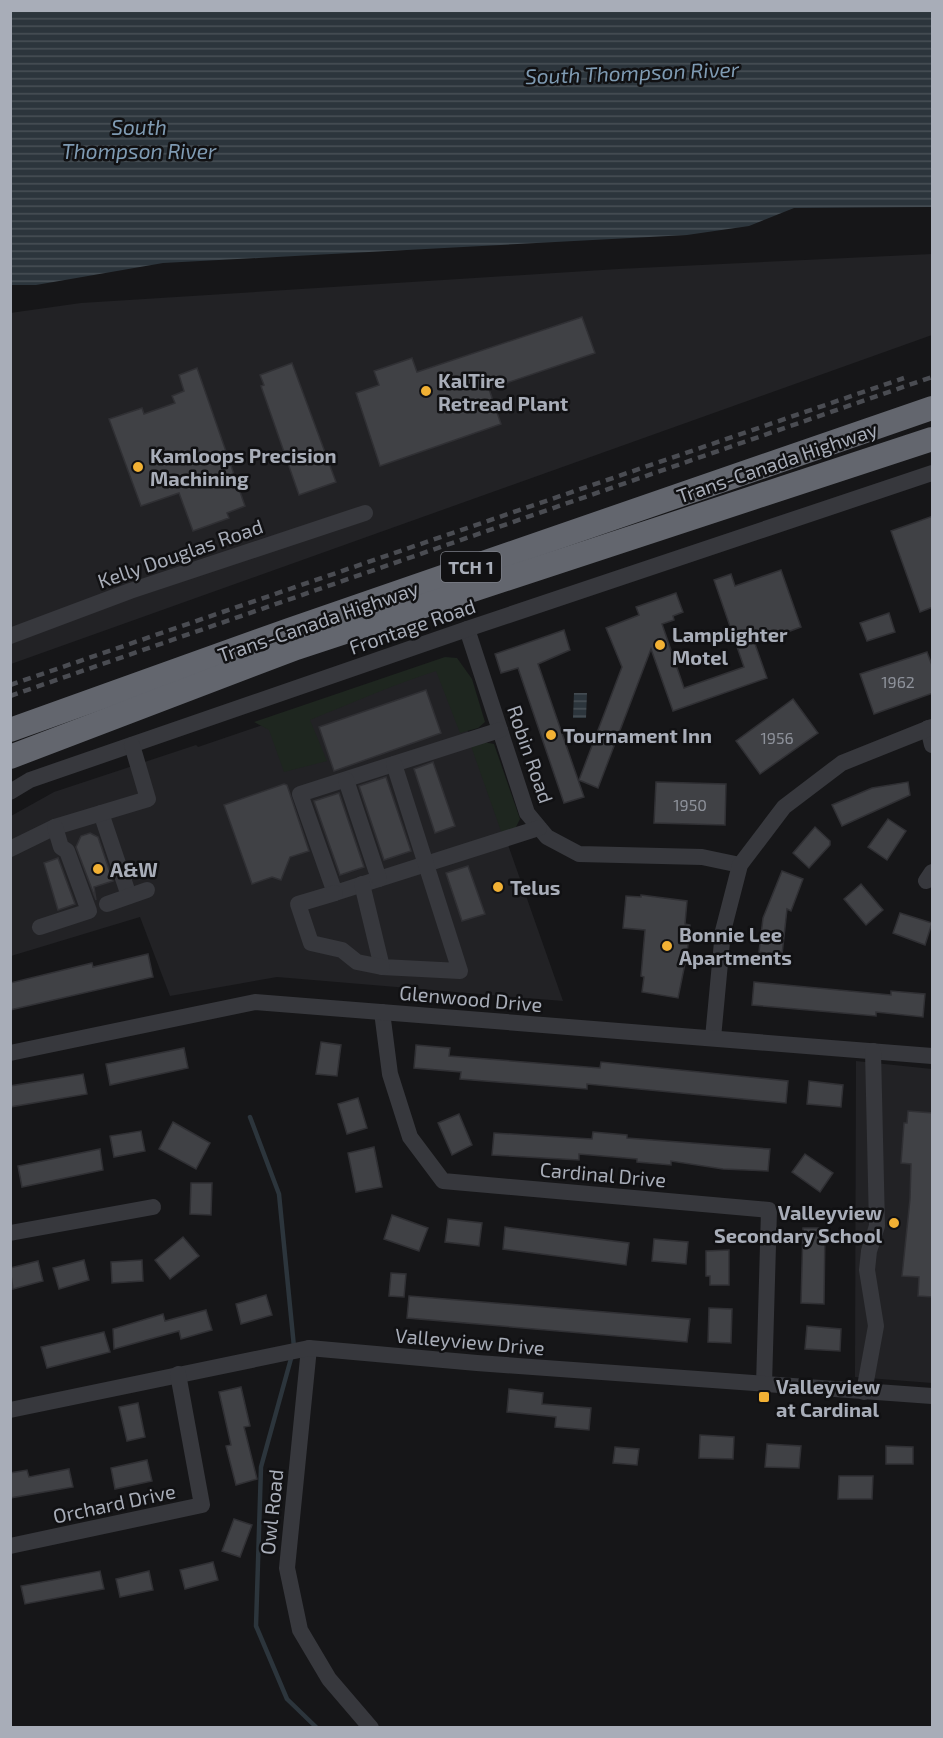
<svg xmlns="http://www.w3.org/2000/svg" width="943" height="1738" viewBox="0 0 943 1738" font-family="'Exo 2',sans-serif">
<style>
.built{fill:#222225}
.green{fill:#1e261f}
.water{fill:url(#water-rules)}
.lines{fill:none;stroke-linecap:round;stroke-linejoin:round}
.stream{stroke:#2c353c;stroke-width:4.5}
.building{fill:#404145;stroke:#303034;stroke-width:1.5}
.minor{stroke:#37383d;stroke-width:16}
.highway{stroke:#63666e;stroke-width:24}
.rail{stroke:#4a4c52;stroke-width:4.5;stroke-dasharray:8 6;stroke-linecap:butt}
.poi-dot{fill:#f2b134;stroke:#111113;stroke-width:2}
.labels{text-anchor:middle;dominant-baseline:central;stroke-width:5;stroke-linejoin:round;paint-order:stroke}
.number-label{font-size:16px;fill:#8e929b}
.shield{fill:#111113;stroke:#7b7e86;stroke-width:1.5}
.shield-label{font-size:18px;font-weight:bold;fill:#a8adb8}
.poi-label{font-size:20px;font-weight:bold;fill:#a8adb8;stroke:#111113;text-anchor:start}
.street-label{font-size:20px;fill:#a8adb8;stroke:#111113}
.water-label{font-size:21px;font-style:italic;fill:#7f9bb3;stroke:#111113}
</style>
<defs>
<pattern id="water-rules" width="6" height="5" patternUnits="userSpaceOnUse" patternTransform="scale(1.5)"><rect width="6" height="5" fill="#2c353c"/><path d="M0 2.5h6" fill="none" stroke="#485056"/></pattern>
</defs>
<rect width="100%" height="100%" fill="#161618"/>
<!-- built -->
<g class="built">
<polygon points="932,254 932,335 11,664 10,313 81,303 618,269"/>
<polygon points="444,663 563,1001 277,977 170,996 140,917 11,956 11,816 54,792 196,745 198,747"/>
<polygon points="856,1061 932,1069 932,1383 855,1377"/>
</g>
<!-- green -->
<g class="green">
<path d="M445 657 457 658 472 679 485 722 478 728 460 733 436 671C392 685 352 703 310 720L327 761 284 772 269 730 254 722Z"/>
<polygon points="483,742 494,744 520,819 515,829 502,834 471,746"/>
</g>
<!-- water -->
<g class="water">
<polygon points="11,10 932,11 932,207 794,208 749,226 687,235 163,263 36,285 11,285"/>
<polygon points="574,693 587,693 586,718 573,718"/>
</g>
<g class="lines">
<!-- stream -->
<g class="stream">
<polyline points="250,1117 279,1194 294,1347"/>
<polyline points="292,1355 261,1467 256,1626 287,1699 317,1728"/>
</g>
</g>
<!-- building -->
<g class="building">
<polygon points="582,317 595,353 489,389 501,424 380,466 356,393 379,385 374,371 412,358 417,372"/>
<polygon points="292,363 336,482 299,495 261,386 264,385 260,375"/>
<polygon points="197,368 245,506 227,513 229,518 193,531 179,493 141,506 109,419 142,408 144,414 175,403 172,396 184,391 179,375"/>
<polygon points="933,516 933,607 920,612 891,531"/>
<polygon points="781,570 801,627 755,644 767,678 673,711 651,649 598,788 579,780 622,667 606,628 639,615 636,607 676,593 683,612 673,616 674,620 662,624 684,688 744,667 714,580 731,574 735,586"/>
<polygon points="889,613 895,632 867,641 860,623"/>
<polygon points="564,630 570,650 538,664 584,797 564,803 518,668 501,673 495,654"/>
<polygon points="927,652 933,668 933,693 874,714 860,674"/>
<polygon points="426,690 441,733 334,771 319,727"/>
<polygon points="793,699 818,733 760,774 736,741"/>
<polygon points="433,762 455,826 435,833 414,769"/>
<polygon points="386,777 411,851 384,860 359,786"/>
<polygon points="656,782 726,784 725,825 654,823"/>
<polygon points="908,782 910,795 842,826 832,805 872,788"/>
<polygon points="284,784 287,785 309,851 290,857 281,880 272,877 252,884 224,805"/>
<polygon points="339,793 364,867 340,875 314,801"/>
<polygon points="888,819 906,831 887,860 868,847"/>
<polygon points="815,827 830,841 830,845 809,868 793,853"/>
<polygon points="90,833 98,837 113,881 94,887 96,900 76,847 81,836"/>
<polygon points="58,858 75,904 58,910 44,863"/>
<polygon points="468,866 485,914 462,921 446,873"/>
<polygon points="782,871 803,879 791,911 787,909 782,955 759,952 763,918"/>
<polygon points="861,884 883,910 866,925 844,899"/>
<polygon points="641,895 687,901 685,924 690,925 687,954 678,998 642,992 644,977 641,976 645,930 623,928 626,896 641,897"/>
<polygon points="900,913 932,923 925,945 893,933"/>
<polygon points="148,954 153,977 10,1010 10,983 92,963 93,967"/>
<polygon points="754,982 891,995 891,991 925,994 923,1017 876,1012 876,1016 752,1005"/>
<polygon points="321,1042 341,1045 337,1076 316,1074"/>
<polygon points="416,1045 450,1048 449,1056 600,1068 601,1062 788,1081 786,1103 587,1084 587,1089 460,1079 461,1072 414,1068"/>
<polygon points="184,1048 188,1068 110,1085 106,1064"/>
<polygon points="83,1074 87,1094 10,1107 10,1086"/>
<polygon points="809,1081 843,1085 841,1107 807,1104"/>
<polygon points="358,1098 367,1128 347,1134 338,1104"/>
<polygon points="908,1111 933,1113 933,1297 918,1296 919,1277 902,1276 910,1199 911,1164 901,1163 904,1123 907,1123"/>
<polygon points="459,1114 472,1145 452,1155 438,1123"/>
<polygon points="173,1122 210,1143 196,1169 159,1149"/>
<polygon points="141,1131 145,1151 114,1157 110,1136"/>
<polygon points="593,1132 627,1135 627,1138 770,1149 768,1171 723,1169 671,1161 671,1165 637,1162 637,1159 579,1154 579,1160 492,1155 494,1133 592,1139"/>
<polygon points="374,1147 382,1187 356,1192 348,1153"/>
<polygon points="100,1149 103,1170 22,1187 18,1166"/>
<polygon points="805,1154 833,1173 820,1192 792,1172"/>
<polygon points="191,1183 212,1183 211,1215 190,1214"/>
<polygon points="392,1215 428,1228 419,1251 384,1239"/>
<polygon points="448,1219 482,1223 479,1246 445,1242"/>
<polygon points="505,1227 629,1243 626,1265 503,1249"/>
<polygon points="803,1228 825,1228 824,1304 801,1303"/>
<polygon points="183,1237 199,1256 170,1279 155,1260"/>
<polygon points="654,1239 688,1242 686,1264 652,1261"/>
<polygon points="729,1250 729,1285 710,1285 710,1276 706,1276 706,1251"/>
<polygon points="84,1260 89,1280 59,1289 53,1268"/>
<polygon points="142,1260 143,1281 112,1283 111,1262"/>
<polygon points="38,1261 43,1281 13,1289 10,1268"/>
<polygon points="391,1273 406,1274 404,1297 389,1296"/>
<polygon points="266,1295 272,1315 241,1324 236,1304"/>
<polygon points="409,1296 690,1319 687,1342 407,1318"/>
<polygon points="709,1308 732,1309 731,1343 708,1342"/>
<polygon points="206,1310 212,1330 181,1339 179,1331 114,1349 113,1329 163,1314 165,1321"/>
<polygon points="807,1326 841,1329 840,1351 805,1349"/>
<polygon points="104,1332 110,1352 47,1368 41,1347"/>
<polygon points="241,1387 250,1426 244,1427 257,1479 236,1485 226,1446 231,1445 219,1392"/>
<polygon points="509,1389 543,1393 542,1404 591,1408 589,1430 555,1427 556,1417 507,1412"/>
<polygon points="138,1403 145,1437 127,1441 119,1407"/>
<polygon points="700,1435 734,1437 733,1459 699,1458"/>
<polygon points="767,1444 801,1446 799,1468 765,1467"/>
<polygon points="886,1446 913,1447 913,1464 886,1464"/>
<polygon points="615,1447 639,1449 637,1465 613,1463"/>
<polygon points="147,1460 152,1481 115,1489 111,1468"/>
<polygon points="69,1469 73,1487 10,1498 10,1473 27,1470 29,1477"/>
<polygon points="839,1476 873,1476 872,1499 838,1499"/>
<polygon points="234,1519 252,1525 240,1557 222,1551"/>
<polygon points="213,1562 218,1580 185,1589 180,1570"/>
<polygon points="100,1571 104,1589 25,1604 21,1586"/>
<polygon points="149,1571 153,1590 120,1597 116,1579"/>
</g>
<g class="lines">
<!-- minor -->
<g class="minor">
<polyline points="467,629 527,813 547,837 579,854 702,857 740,865"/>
<polyline points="10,636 130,591 365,513"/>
<polyline points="928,728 932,745"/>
<polyline points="500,730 300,794 335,893 539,828"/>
<polyline points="346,780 379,879"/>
<polyline points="10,792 30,780 467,629 932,473"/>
<polyline points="101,813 129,896"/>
<polyline points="10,849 55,827 148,799 132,745"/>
<polyline points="926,881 932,872"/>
<polyline points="362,884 382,967 460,971 394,764"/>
<polyline points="335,893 298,904 311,943 342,950 357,962 382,967"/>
<polyline points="107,904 147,890"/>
<polyline points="40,927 89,911 67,851 61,847 55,827"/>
<polyline points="382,1012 390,1074 410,1137 443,1181 769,1210 764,1385"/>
<polyline points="713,1038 723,931 740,865 784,807 842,763 932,727"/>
<polyline points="10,1053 255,1002 932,1056"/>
<polyline points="10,1233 153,1207"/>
<polyline points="309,1348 287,1568 300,1630 329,1679 371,1728"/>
<polyline points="864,1392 876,1326 867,1270 869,1251 877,1226 873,1051"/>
<polyline points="10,1410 309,1348 477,1363 932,1396"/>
<polyline points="10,1546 202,1505 178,1374"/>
</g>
<!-- highway -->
<g class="highway">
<polyline points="10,730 289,630 932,408"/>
<polyline points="10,757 296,648 932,439"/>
</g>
<!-- rail -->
<g class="rail">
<polyline points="10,685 904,378"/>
<polyline points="10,696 932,377"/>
</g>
</g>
<!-- markers -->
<g class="poi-dot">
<circle cx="426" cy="391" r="6"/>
<circle cx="138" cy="467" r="6"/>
<circle cx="660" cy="645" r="6"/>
<circle cx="551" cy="735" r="6"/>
<circle cx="98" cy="869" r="6"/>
<circle cx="498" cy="887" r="6"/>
<circle cx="667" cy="946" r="6"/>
<circle cx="894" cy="1223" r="6"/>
<rect x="758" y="1391" width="12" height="12" rx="3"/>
</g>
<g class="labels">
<!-- number labels -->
<g class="number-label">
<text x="898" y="681">1962</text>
<text x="777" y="737">1956</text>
<text x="690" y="804">1950</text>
</g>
<!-- shield labels -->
<rect class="shield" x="441" y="552" width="60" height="30" rx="4.5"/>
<g class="shield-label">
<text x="471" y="567">TCH 1</text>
</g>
<!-- poi labels -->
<g class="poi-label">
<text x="438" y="380">KalTire<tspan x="438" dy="23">Retread Plant</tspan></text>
<text x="150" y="455">Kamloops Precision<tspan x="150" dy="23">Machining</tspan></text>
<text x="672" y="634">Lamplighter<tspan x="672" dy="23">Motel</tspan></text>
<text x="563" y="735">Tournament Inn</text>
<text x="110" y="869">A&amp;W</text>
<text x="510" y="887">Telus</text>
<text x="679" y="934">Bonnie Lee<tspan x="679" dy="23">Apartments</tspan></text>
<text x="882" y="1212" text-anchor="end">Valleyview<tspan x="882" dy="23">Secondary School</tspan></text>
<text x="776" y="1386">Valleyview<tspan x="776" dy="23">at Cardinal</tspan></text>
</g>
<!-- street labels -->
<g class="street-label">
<text transform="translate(777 462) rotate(-19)">Trans-Canada Highway</text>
<text transform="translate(180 553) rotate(-19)">Kelly Douglas Road</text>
<text transform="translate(318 621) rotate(-19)">Trans-Canada Highway</text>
<text transform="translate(412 626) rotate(-19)">Frontage Road</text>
<text transform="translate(531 754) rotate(71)">Robin Road</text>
<text transform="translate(471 998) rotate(5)">Glenwood Drive</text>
<text transform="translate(603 1174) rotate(5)">Cardinal Drive</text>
<text transform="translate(470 1341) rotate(5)">Valleyview Drive</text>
<text transform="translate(114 1503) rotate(-12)">Orchard Drive</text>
<text transform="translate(271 1512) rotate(-84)">Owl Road</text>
</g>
<!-- water labels -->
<g class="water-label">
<text transform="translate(632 72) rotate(-2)">South Thompson River</text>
<text x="139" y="126">South<tspan x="139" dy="24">Thompson River</tspan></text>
</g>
</g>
<!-- border -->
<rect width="943" height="1738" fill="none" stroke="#a8adb8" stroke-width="24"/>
</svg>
